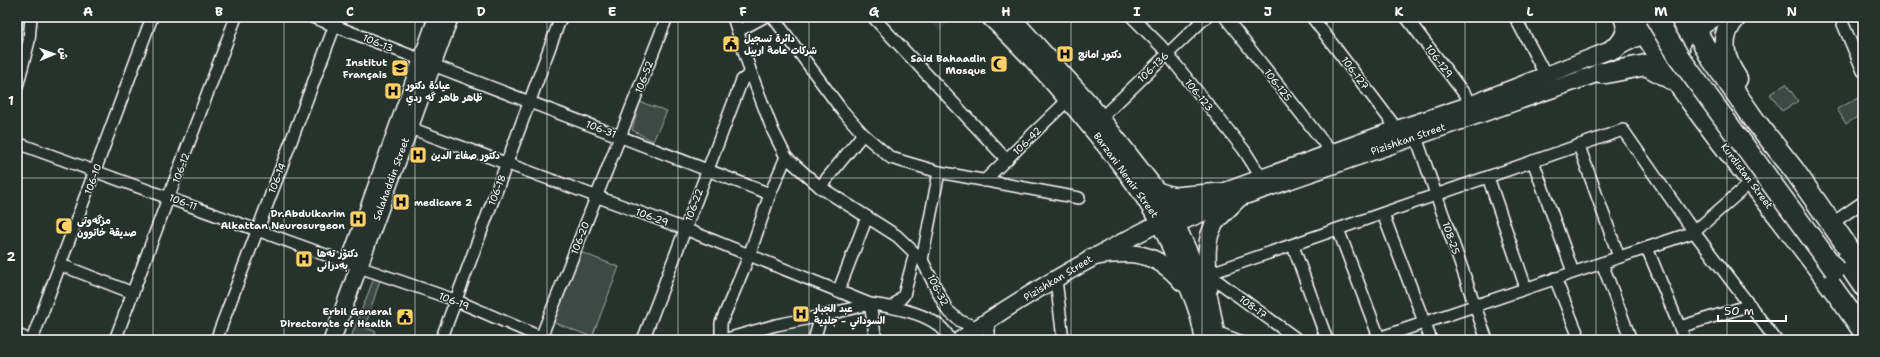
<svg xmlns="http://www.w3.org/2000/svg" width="1880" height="357" viewBox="0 0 1880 357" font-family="'Shantell Sans','Playpen Sans Arabic',sans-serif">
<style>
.built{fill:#333f3a}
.green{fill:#3e4944;stroke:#9ea4a2}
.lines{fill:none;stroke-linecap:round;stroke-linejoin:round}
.street-casing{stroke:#fff;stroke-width:14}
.secondary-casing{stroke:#fff;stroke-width:19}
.primary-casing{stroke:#fff;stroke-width:20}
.highway-casing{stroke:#fff;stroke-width:23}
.street{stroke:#26332d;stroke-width:11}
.secondary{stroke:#26332d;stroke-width:16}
.primary{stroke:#26332d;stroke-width:17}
.highway{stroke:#26332d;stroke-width:20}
.highway-bridge-casing{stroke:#fff;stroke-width:23;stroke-linecap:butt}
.highway-bridge{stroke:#26332d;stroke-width:20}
.grid{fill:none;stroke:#fff;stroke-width:1;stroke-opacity:0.55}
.labels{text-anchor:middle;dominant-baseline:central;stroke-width:3;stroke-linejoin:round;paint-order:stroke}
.poi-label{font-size:10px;font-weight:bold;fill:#fff;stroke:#26332d;text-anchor:start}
.street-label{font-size:10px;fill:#fff;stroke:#26332d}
.neatline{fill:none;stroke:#fff;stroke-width:1.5}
.grid-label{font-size:13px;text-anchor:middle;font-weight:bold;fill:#fff}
</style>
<rect width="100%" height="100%" fill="#26332d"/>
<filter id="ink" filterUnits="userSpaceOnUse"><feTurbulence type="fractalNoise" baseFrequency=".025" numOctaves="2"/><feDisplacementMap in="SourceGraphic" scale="8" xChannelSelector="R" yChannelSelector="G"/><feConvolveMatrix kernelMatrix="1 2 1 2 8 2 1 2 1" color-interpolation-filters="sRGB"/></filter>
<g filter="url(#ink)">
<!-- built -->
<g class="built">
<polygon points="925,17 954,17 940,31"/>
<polygon points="789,323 812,324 809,340 772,340 768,330"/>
</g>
<!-- green -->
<g class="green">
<polygon points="17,17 24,17 21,50 17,64"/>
<polygon points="1786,84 1798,101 1782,111 1770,94"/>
<polygon points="1860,97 1863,103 1863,113 1846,124 1837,109"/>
<polygon points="640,102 667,111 653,141 632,130"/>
<polygon points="580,252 619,267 592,337 553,322"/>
<polygon points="374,278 380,280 365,327 376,332 373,340 350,340"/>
</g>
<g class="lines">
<!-- street casing -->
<g class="street-casing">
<g id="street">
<polyline points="312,17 422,60"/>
<polyline points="733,17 751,73 773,131 786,157 820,187 897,236 922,260 947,310 960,321 978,328"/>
<polyline points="773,17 841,109 863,134 891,158 939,172 1079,198"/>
<polyline points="873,17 1007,160"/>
<polyline points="1132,17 1161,46 1244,150 1261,177"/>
<polyline points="1225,17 1331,152"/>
<polyline points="1312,17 1397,129"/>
<polyline points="1406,17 1472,104"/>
<polyline points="1515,17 1546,76"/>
<polyline points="1840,17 1863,71"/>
<polyline points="738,31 764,17"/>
<polyline points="433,65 770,194"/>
<polyline points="17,87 29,41 31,17"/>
<polyline points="1101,118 1206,17"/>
<path d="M410 128 685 229 870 304C894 307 940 314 950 340"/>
<polyline points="1416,137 1487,340"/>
<polyline points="17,143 348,263"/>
<polyline points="1579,146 1619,257"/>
<polyline points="1533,161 1573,272"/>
<polyline points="1488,177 1526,288"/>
<polyline points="984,181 1068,100"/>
<polyline points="820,187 863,134"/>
<polyline points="1383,214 1431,340"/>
<polyline points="1831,224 1863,202"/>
<polyline points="1338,229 1380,340"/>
<polyline points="1293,246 1327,340"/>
<polyline points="1647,248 1685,340"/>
<polyline points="922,260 939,172"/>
<polyline points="1602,263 1631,340"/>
<polyline points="61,265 133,293"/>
<polyline points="359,267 455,300 547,340"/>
<polyline points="1208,274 1623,130 1694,232 1776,340"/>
<polyline points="1208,274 1298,340"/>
<polyline points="1555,278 1580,340"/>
<polyline points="1056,279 1063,340"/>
<polyline points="838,292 867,217"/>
<polyline points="893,307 904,295 915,253"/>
<polyline points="989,321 989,340"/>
<polyline points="1680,327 1750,305"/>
<polyline points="1216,332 1237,340"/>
<polyline points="32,340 152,17"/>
<polyline points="115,340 236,17"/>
<polyline points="216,340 338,17"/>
<polyline points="441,340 561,17"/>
<polyline points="540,340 667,17"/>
<polyline points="643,340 742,80 751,73"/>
<polyline points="721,340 721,323 749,256 770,194 786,157"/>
<polyline points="723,340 776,325 821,316 870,304 876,340"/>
<polyline points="814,340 821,316"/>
<polyline points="1373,340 1694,232 1751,182"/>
</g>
</g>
<!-- secondary casing -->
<g class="secondary-casing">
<g id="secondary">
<polyline points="1163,224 1176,224 1239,198 1611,69"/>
<polyline points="350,260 437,17"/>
<polyline points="332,340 450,17"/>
<path d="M960 340C1023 295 1090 258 1159 223L1164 214 1170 211 1397 129 1472 104 1618 47 1645 34"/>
</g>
</g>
<!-- primary casing -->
<g class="primary-casing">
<g id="primary">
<path d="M990 17C1024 48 1055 84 1084 119 1111 152 1139 185 1159 222 1167 236 1172 251 1179 266 1191 292 1200 311 1204 340"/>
<polyline points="1011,17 1088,102 1157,191 1170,211 1209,298 1217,340"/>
<polyline points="1157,191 1174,196 1221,192"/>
<path d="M1092 257C1130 250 1156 251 1182 282"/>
<path d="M1209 288C1208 267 1203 242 1215 223 1222 214 1231 206 1239 198"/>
<polyline points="17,338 22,340"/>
</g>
</g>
<!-- highway casing -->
<g class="highway-casing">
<g id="highway">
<path d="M1635 17C1652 47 1672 75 1692 103 1748 180 1810 252 1863 331"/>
<polyline points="1689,17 1711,58 1756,122 1794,170 1863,269"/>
<path d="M1736 17C1718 37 1723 58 1737 79"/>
<polyline points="1684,36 1713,17"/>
<path d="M1613 49C1625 42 1630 30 1624 17"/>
<polyline points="1679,65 1679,39 1686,17"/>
<polyline points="1600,73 1606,73 1646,65 1671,79"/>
<polyline points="1846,261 1863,286"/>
</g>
</g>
<!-- street -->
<use href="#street" class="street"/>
<!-- secondary -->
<use href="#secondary" class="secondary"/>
<!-- primary -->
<use href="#primary" class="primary"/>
<!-- highway -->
<use href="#highway" class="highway"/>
<!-- highway-bridge casing -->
<g class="highway-bridge-casing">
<polyline id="highway-bridge" points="1655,17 1679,57 1835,270"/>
</g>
<!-- highway-bridge -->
<use href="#highway-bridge" class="highway-bridge"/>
</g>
</g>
<!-- grid -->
<path class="grid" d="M153 17V340M284 17V340M415 17V340M547 17V340M678 17V340M809 17V340M940 17V340M1071 17V340M1202 17V340M1333 17V340M1465 17V340M1596 17V340M1727 17V340M17 178H1863"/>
<!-- icons -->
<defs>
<g id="civic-square" transform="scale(0.9)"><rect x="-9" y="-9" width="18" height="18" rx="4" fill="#ffd166" stroke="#26332d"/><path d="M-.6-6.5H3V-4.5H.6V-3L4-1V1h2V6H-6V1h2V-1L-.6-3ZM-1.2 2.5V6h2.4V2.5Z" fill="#111"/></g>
<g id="hospital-square" transform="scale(0.9)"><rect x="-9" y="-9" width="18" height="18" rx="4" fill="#ffd166" stroke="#26332d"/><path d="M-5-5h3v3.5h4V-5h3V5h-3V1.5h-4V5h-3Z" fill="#111"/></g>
<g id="mosque-square" transform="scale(0.9)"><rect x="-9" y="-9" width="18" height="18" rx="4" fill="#ffd166" stroke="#26332d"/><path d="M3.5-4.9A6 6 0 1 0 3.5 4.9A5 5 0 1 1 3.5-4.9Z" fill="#111"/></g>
<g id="school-square" transform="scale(0.9)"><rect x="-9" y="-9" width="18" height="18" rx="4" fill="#ffd166" stroke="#26332d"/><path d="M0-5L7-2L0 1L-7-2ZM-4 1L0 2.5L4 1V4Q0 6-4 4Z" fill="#111"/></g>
</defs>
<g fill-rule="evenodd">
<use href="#civic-square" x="731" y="44"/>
<use href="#hospital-square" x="1065" y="54"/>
<use href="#mosque-square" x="999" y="64"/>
<use href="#school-square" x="400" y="68"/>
<use href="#hospital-square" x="393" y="91"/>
<use href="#hospital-square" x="418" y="155"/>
<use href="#hospital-square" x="401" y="202"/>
<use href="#hospital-square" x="358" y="219"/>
<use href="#mosque-square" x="64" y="226"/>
<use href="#hospital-square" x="304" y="259"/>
<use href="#hospital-square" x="801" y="314"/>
<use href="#civic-square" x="405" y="317"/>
</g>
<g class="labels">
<!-- poi labels -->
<g class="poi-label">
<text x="744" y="38">دائرة تسجيل<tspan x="744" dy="12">شركات عامة اربيل</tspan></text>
<text x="1078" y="54">دكتور امانج</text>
<text x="986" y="58" text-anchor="end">Said Bahaadin<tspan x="986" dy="12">Mosque</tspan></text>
<text x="387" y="62" text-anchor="end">Institut<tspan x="387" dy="12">Français</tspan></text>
<text x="406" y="85">عيادة دكتور<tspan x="406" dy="12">ظاهر طاهر گه ردي</tspan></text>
<text x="431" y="155">دكتور صفاء الدين</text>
<text x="414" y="202">medicare 2</text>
<text x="345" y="213" text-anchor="end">Dr.Abdulkarim<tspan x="345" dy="12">Alkattan Neurosurgeon</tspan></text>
<text x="77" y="220">مزگەوتی<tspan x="77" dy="12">صديقة خاتوون</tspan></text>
<text x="317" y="253">دکتۆر تەها<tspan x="317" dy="12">بەدرانی</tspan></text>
<text x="814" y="308">عبد الجبار<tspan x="814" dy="12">السوداني - جلدية</tspan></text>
<text x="392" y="311" text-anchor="end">Erbil General<tspan x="392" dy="12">Directorate of Health</tspan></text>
</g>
<!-- street labels -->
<g class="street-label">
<text transform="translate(378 43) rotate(22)">106-13</text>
<text transform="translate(1439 61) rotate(53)">106-129</text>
<text transform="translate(1153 67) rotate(-44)">106-136</text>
<text transform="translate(1355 73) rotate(53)">106-127</text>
<text transform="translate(644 77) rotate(-69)">106-52</text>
<text transform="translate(1278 85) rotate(52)">106-125</text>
<text transform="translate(1199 95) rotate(51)">106-123</text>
<text transform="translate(601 129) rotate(21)">106-31</text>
<text transform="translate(1408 139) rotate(-19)">Pizishkan Street</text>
<text transform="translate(1027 141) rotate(-45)">106-42</text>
<text transform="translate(181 168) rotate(-70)">106-12</text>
<text transform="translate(1126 175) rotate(54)">Barzani Nemir Street</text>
<text transform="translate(1747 176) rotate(53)">Kurdistan Street</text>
<text transform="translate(277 178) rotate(-69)">106-14</text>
<text transform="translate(93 179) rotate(-70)">106-10</text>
<text transform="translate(391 179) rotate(-70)">Salahaddin Street</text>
<text transform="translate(497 190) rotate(-69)">106-18</text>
<text transform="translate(183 202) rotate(20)">106-11</text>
<text transform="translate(694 205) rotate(-70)">106-22</text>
<text transform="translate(652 217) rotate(20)">106-29</text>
<text transform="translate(580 238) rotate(-69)">106-20</text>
<text transform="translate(1451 238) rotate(71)">108-25</text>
<text transform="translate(1058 278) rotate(-31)">Pizishkan Street</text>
<text transform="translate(938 290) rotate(63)">106-32</text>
<text transform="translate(454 301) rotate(21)">106-19</text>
<text transform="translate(1253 307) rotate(36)">108-17</text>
</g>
</g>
<!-- margin -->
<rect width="1880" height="357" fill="none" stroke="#26332d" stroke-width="44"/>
<!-- north arrow -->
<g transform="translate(54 54) rotate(88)" stroke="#26332d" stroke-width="3" paint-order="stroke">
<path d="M0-3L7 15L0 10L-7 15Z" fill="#ffffff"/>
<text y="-6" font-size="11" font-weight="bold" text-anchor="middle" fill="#ffffff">ش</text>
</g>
<!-- scale -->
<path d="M1718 315v6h68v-6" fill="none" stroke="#ffffff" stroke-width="2"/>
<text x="1724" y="315" font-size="12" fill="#ffffff" stroke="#26332d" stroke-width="3" paint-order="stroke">50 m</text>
<rect x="22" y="22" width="1836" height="313" class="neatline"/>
<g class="grid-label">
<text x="88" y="16">A</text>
<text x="219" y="16">B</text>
<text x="350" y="16">C</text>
<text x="481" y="16">D</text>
<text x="612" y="16">E</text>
<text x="743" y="16">F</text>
<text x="874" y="16">G</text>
<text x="1006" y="16">H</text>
<text x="1137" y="16">I</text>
<text x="1268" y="16">J</text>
<text x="1399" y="16">K</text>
<text x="1530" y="16">L</text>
<text x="1661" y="16">M</text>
<text x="1792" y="16">N</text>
<text x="11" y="105">1</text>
<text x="11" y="261">2</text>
</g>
</svg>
